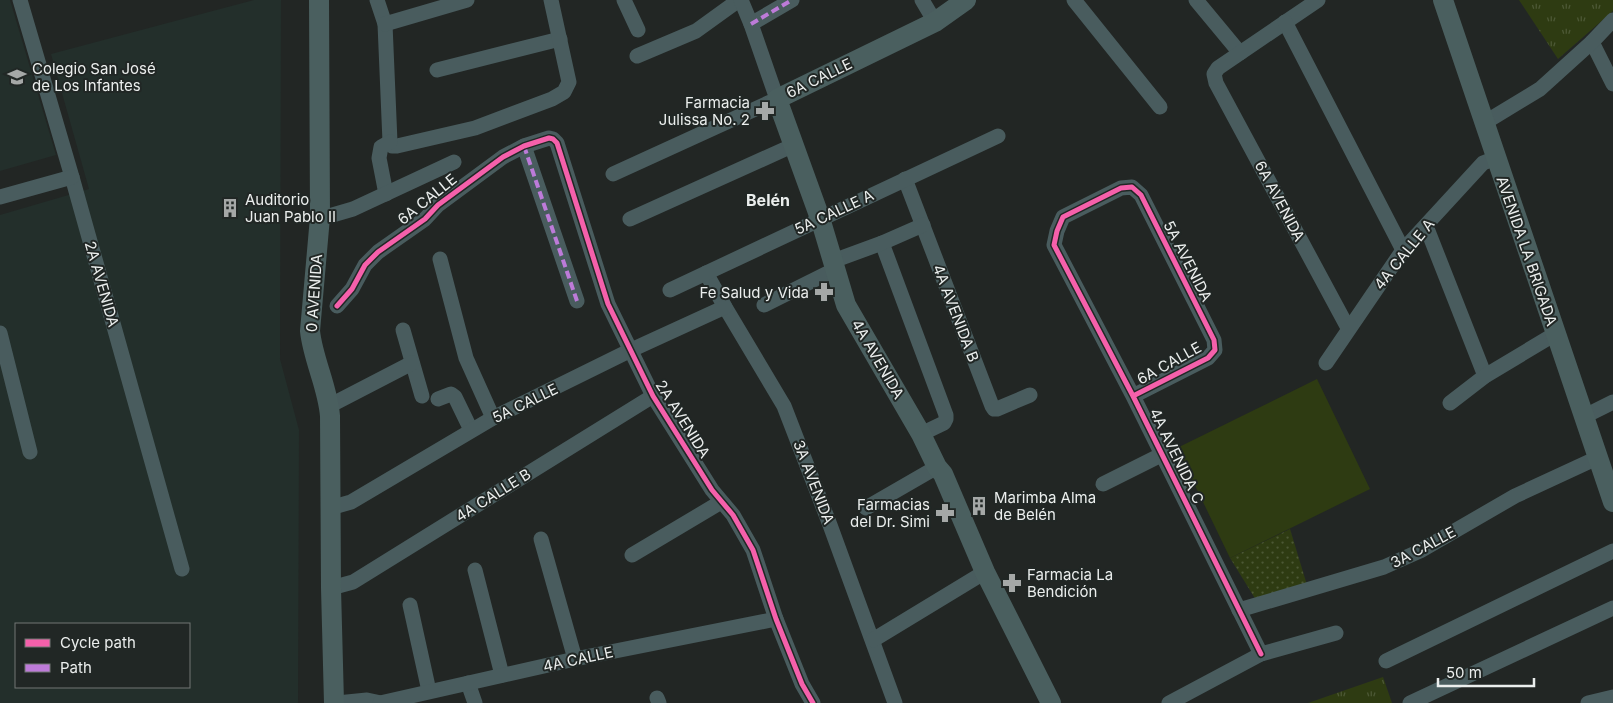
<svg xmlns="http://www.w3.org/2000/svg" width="1613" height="703" viewBox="0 0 1613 703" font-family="Inter,sans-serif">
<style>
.built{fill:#232f2b;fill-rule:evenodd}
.grass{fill:url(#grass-tufts)}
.park{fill:url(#park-dots)}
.pitch{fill:#2e3b12}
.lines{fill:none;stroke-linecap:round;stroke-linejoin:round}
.street{stroke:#495c5e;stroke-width:15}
.secondary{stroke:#4a5f5f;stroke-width:20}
.quiet{stroke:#bd7bd9;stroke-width:4;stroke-dasharray:8 4;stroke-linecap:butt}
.cycleway-casing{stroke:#212725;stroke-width:8}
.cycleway{stroke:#f560ab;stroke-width:5}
.labels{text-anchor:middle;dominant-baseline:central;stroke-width:4;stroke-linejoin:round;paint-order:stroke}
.poi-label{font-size:15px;fill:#ebeeed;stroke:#212725;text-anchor:start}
.street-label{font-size:15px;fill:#ebeeed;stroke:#212725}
.neighbourhood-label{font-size:16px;font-weight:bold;fill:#ebeeed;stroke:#212725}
</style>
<defs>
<pattern id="grass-tufts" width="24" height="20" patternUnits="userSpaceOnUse" patternTransform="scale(1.25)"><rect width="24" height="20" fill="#2e3b12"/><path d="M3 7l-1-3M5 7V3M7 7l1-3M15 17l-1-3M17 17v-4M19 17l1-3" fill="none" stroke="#4c5835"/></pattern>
<pattern id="park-dots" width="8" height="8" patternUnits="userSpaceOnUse" patternTransform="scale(1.25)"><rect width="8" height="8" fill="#2e3b12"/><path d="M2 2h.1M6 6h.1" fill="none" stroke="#4c5835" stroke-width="1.8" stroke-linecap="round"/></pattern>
</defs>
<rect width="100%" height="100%" fill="#222624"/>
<!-- built -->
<g class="built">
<polygon points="0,0 10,0 56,155 0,171"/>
<path d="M254 0H281L280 359 299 430 298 703H0V215L89 189 51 54ZM16 624H189V687H16Z"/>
</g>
<!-- grass -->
<g class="grass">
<polygon points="1519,0 1613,0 1613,11 1558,59"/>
<polygon points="1383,677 1392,703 1308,703"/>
</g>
<!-- park -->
<polygon class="park" points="1290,529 1307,585 1256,600 1230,558"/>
<!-- pitch -->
<polygon class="pitch" points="1317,379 1370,489 1230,558 1177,448"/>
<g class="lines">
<!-- street -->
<g class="street">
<polyline points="20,0 72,177 182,569"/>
<polyline points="377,0 385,24 390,142"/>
<polyline points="624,0 638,30"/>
<polyline points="922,0 935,22"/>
<polyline points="1074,0 1160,107"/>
<polyline points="1196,0 1240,53"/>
<polyline points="1318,0 1218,68 1214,74 1216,83 1348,328"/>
<polyline points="1285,22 1403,250"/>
<polyline points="385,24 467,0"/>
<polyline points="751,24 792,0"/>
<polyline points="1592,42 1613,84"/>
<polyline points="637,56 696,31 739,0"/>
<polyline points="437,70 560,39"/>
<polyline points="1484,123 1540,89 1592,42 1613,20"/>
<polyline points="390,142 392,146 397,146 475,128 552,99 564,92 569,82 551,0"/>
<polyline points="524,146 577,301"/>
<polyline points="613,174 777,99 751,24 741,0"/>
<polyline points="905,179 992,406 994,409 997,409 1030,395"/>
<polyline points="386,194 379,158 381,147 390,142"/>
<polyline points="0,197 72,177"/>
<polyline points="320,217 329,216 353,209 454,162"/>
<polyline points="630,219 794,145"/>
<polyline points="1426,226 1485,376"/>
<polyline points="882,243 946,415 946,419 944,423 921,434"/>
<polyline points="440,259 466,358 493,418"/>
<polyline points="833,261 882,243 923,225"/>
<polyline points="706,273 725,307 784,406 830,525 895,703"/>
<polyline points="670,290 998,136"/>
<polyline points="764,305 834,270"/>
<polyline points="337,306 352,289 365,265 378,252 425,219 438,205 503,157 524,146 549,138 553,139 557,143 608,304 653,396 712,490 733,515 753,550 776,619 802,684 813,703"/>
<polyline points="403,330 422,396"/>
<polyline points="0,333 30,452"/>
<polyline points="1326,363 1403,250 1483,163 1496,158"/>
<polyline points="1133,396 1208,358 1215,350 1214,340 1141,195 1132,187 1121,188 1063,217 1057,231 1054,245 1133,396 1261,654"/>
<polyline points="438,399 451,394 455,397 471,430"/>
<polyline points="1450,403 1485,376 1555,334"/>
<polyline points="329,406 412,363"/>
<polyline points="1583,417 1613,402"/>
<polyline points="1103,484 1163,454"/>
<polyline points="330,508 351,502 493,418 629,351 725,307"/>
<polyline points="866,508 937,467"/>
<polyline points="541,539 575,659"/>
<polyline points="632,555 721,502"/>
<polyline points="475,570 502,675"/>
<polyline points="331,588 353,582 653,396"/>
<polyline points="410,605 429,691"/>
<polyline points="1239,610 1384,567 1420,551 1515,496 1597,458"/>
<polyline points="873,640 985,572"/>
<polyline points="1386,661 1613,551"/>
<polyline points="468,683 475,703"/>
<polyline points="657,698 659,703"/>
<polyline points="337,703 367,700 381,703"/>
<polyline points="380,703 575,659 776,619"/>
<polyline points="1169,703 1261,654 1336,633"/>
<polyline points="1410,703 1613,608"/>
<polyline points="1588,703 1613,697"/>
</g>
<!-- secondary -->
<g class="secondary">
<path d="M319 0 320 217 310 331C313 360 328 387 330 416L331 588 334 703"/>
<polyline points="966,0 935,22 777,99 820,218 846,305 921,434 937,467 943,474 985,572 1051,703"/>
<polyline points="1443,0 1613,502"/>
</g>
<!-- quiet -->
<g class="quiet">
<polyline points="751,24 792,0"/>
<polyline points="524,146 577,301"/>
</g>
<!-- cycleway casing -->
<g class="cycleway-casing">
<g id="cycleway">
<polyline points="337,306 352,289 365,265 378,252 425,219 438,205 503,157 524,146 549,138 553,139 557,143 608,304 653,396 712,490 733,515 753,550 776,619 802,684 813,703"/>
<polyline points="1133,396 1208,358 1215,350 1214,340 1141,195 1132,187 1121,188 1063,217 1057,231 1054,245 1133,396 1261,654"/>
</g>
</g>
<!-- cycleway -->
<use href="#cycleway" class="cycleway"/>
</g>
<!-- icons -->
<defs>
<g id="school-bare" transform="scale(1.5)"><path d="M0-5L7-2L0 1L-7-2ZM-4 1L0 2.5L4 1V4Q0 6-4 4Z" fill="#a5a8a7" stroke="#212725" stroke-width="2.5" paint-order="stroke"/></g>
<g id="pharmacy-bare" transform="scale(1.5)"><path d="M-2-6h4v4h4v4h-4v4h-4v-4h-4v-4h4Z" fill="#a5a8a7" stroke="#212725" stroke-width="2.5" paint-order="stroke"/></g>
<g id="building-bare" transform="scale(1.5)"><path d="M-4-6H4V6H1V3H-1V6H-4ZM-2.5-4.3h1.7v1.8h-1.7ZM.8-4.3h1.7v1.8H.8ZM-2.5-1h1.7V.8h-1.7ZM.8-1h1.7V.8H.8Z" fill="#a5a8a7" stroke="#212725" stroke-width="2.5" paint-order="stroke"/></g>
</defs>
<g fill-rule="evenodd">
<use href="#school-bare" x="17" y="77"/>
<use href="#pharmacy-bare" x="765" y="111"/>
<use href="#building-bare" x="230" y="208"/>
<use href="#pharmacy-bare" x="824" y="292"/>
<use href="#building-bare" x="979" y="506"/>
<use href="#pharmacy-bare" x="945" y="513"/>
<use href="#pharmacy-bare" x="1012" y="583"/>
</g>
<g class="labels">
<!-- poi labels -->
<g class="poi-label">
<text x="32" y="68">Colegio San José<tspan x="32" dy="17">de Los Infantes</tspan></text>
<text x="750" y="102" text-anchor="end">Farmacia<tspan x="750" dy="17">Julissa No. 2</tspan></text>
<text x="245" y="199">Auditorio<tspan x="245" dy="17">Juan Pablo II</tspan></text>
<text x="809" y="292" text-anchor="end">Fe Salud y Vida</text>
<text x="994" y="497">Marimba Alma<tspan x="994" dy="17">de Belén</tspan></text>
<text x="930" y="504" text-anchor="end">Farmacias<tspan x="930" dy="17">del Dr. Simi</tspan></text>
<text x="1027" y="574">Farmacia La<tspan x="1027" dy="17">Bendición</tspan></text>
</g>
<!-- street labels -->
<g class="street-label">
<text transform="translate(819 78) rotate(-26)">6A CALLE</text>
<text transform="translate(427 199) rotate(-39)">6A CALLE</text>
<text transform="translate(1280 201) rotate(62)">6A AVENIDA</text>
<text transform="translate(834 212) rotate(-25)">5A CALLE A</text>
<text transform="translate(1527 251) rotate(71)">AVENIDA LA BRIGADA</text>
<text transform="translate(1404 254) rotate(-51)">4A CALLE A</text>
<text transform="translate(1188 261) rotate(63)">5A AVENIDA</text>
<text transform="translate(102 284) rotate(74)">2A AVENIDA</text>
<text transform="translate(314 293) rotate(-86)">0 AVENIDA</text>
<text transform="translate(956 313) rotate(69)">4A AVENIDA B</text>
<text transform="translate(878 359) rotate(60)">4A AVENIDA</text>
<text transform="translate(1169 363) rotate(-29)">6A CALLE</text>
<text transform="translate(525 403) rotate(-26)">5A CALLE</text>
<text transform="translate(683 419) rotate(58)">2A AVENIDA</text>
<text transform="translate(1177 456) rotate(64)">4A AVENIDA C</text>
<text transform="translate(814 482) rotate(69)">3A AVENIDA</text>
<text transform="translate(493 495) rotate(-32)">4A CALLE B</text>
<text transform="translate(1423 547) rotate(-28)">3A CALLE</text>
<text transform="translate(578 659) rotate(-12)">4A CALLE</text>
</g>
<!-- neighbourhood labels -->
<g class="neighbourhood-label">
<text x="768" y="200">Belén</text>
</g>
</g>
<!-- legend -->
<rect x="15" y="623" width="175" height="65" fill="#212725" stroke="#727775"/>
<rect x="25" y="639" width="25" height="8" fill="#f560ab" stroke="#727775"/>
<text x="60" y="648" font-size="15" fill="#ebeeed">Cycle path</text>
<rect x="25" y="664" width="25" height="8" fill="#bd7bd9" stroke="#727775"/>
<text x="60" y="673" font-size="15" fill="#ebeeed">Path</text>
<!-- scale -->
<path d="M1438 678v8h96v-8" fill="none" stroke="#ebeeed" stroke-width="2.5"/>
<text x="1446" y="678" font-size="15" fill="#ebeeed" stroke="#212725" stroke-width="4" paint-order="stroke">50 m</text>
</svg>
